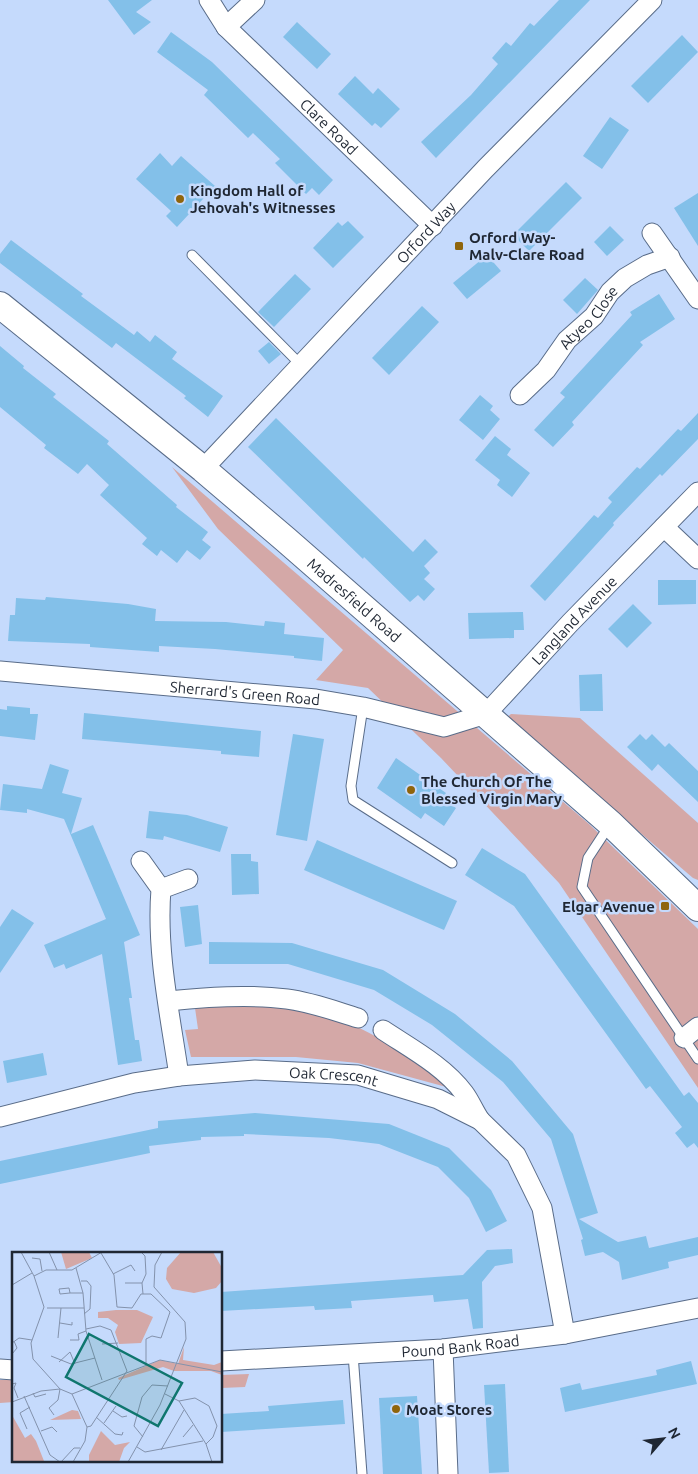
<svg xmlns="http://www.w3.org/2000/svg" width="698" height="1474" viewBox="0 0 698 1474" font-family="Ubuntu,sans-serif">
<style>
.green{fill:#d4a8a7}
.building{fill:#83c0e9}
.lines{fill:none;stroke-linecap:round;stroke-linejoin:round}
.lane-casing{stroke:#596c89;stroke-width:11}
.street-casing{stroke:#596c89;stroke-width:21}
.secondary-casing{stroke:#596c89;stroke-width:28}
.lane{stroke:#fff;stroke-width:9}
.street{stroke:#fff;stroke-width:19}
.secondary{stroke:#fff;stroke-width:26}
.poi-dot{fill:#8f650c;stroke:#c5dafc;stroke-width:2}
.labels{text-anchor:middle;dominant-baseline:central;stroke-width:5;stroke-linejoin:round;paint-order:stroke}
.street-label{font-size:15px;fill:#1f2733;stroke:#c5dafc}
.poi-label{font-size:15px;font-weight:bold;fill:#1f2733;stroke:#c5dafc;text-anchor:start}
.inset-road{fill:none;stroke:#8392ac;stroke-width:1}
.view{fill:#0f766e;fill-opacity:0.15;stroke:#0f766e;stroke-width:2.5}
.inset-edge{fill:none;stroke:#1f2733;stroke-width:2.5}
</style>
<rect width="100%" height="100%" fill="#c5dafc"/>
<!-- green -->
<g class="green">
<polygon points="172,467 589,824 698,929 698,1088 559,883 441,758 368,688 316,680 343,650 218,529"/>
<polygon points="511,714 580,718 698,823 698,880 693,878 506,718"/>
<path d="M261 1003C282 1007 304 1010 325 1015 372 1028 412 1059 450 1088L358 1063 296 1057H191L185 1030 198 1029 195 1008Z"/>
<polygon points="249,1374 245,1387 221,1388 221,1375"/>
<polygon points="0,1380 14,1380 14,1402 0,1403"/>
</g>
<!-- building -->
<g class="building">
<polygon points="108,0 152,0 136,12 151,22 134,35"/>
<polygon points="559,0 590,0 436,158 421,142 471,95 498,64 492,58 506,42 511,46 530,23 534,26"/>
<polygon points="297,22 331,54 317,69 283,37"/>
<polygon points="171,32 212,62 333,180 319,195 312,188 306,194 275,163 280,159 253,133 248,138 204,95 208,90 157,52"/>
<polygon points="682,35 698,52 648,103 631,86"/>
<polygon points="355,76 373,94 378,88 400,109 381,128 375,123 372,126 338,94"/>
<polygon points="610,117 629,130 602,169 583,156"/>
<polygon points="160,153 172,166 181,156 215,186 177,227 166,216 171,211 136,179"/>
<polygon points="566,182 582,198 529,251 513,235"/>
<polygon points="698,193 698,246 674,208"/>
<polygon points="348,221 364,237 333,268 313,248 338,222 342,226"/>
<polygon points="610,226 624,240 607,256 594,242"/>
<polygon points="11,240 83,294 81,296 134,335 137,331 150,342 155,335 177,352 172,359 223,396 208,417 184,398 186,396 116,343 112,348 0,263 0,254"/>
<polygon points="487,255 501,271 467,299 453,283"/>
<polygon points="295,274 311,289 274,327 258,312"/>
<polygon points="585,278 598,290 577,314 563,300"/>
<polygon points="659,294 675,319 640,342 643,345 572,422 574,425 553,447 534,430 565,397 560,393 632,315 630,312"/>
<polygon points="422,306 439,322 389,375 372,358"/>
<polygon points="269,342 281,354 269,364 258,351"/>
<polygon points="0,346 24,366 23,368 56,394 53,397 109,441 107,444 177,505 176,507 208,532 202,540 211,547 200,560 187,550 177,563 161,550 157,556 142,544 147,538 100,495 109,485 87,464 78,474 44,448 46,445 0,407"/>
<polygon points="480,395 493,406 490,410 500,419 483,440 459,420"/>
<polygon points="698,413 698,439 662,476 660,474 613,523 614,525 545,601 530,586 594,515 598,518 612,502 608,498 637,467 640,469 678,429 681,431"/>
<polygon points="276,418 413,552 425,539 438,552 424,566 430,573 424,579 435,589 424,601 418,595 410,602 364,557 363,559 248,447"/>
<polygon points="495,436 511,449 507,455 530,473 512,497 497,485 500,480 475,460"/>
<polygon points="658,580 696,580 696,604 658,605"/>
<polygon points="46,597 128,604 156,609 155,621 226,622 264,626 265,621 285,623 284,634 324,638 322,661 294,658 294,656 215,649 159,646 159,652 90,647 90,644 8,641 10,615 15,615 16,598 45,600"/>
<polygon points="633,604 652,623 627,648 608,629"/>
<polygon points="523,612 524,630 514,630 514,638 469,639 468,613"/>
<polygon points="602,674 603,711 580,711 579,675"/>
<polygon points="7,706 30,708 30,714 38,714 35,740 0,736 0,709 7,710"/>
<polygon points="84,713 261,731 259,757 221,754 221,751 82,739"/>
<polygon points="293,734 324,739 307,841 276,835"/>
<polygon points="640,734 646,740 652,734 665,747 669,743 698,771 698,802 658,764 652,771 627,747"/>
<polygon points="396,758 446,793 442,799 456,808 444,826 425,813 421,819 377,788"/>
<polygon points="50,764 69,770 62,793 82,798 71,834 93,825 140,935 124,942 132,998 129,998 135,1040 139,1040 142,1061 118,1065 102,954 66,969 64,964 54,968 44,945 106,919 64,819 27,809 27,813 0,810 3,784 42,789"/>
<polygon points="149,811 187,815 228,827 220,852 164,836 163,840 146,838"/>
<polygon points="317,840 457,901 444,930 304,870"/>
<polygon points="482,848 525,874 684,1096 689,1092 698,1103 698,1148 694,1143 687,1148 675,1133 682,1127 650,1086 646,1089 514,906 465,875"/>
<polygon points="231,854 251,854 251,861 258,862 259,894 232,895"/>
<polygon points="198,905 202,944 185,947 180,907"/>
<polygon points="12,909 34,923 0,973 0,927"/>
<polygon points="209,942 292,943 383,970 455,1014 512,1061 573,1134 598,1213 579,1219 618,1242 646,1236 649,1248 698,1237 698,1255 668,1262 669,1268 622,1280 619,1262 603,1252 585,1256 581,1240 583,1239 551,1139 503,1082 432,1025 374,990 288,964 209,964"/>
<polygon points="43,1053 47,1075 7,1083 3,1061"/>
<polygon points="255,1113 389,1124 449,1148 491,1190 507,1221 486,1232 469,1198 438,1167 379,1144 329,1138 244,1134 244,1136 201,1137 201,1140 149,1146 150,1153 0,1184 0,1161 158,1128 158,1121"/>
<polygon points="512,1249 513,1263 495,1266 482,1282 483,1328 473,1329 468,1299 434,1302 433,1295 351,1301 352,1308 315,1310 314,1306 221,1311 221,1292 463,1275 487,1250"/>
<polygon points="691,1361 697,1384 565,1412 560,1388 580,1383 582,1390 657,1375 656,1370"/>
<polygon points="505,1384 509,1472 489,1473 484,1385"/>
<polygon points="417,1396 422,1474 383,1474 379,1398"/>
<polygon points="343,1400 345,1424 221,1432 221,1414 269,1411 268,1406"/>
</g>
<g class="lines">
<!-- lane casing -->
<g class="lane-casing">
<g id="lane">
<polyline points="192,255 300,364"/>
<polyline points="363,707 351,786 353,800 452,863"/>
<polyline points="609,826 588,858 582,887 698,1059"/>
<polyline points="353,1354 362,1474"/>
</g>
</g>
<!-- street casing -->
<g class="street-casing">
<g id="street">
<path id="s1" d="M209 0 226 27 433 226"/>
<polyline points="226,27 255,0"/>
<polyline points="652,233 698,299"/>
<path id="s2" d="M520 395 546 370 567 340 594 316 610 292 625 278 647 265 670 257"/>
<path id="s3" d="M203 469 485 169 652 0"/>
<polyline points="664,527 698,559"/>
<path id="s4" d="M0 671 316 699 363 707 444 727 486 714 570 623 698 492"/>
<path d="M141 861 161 889C156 951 170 1014 179 1076"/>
<polyline points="161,889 188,879"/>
<path d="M168 1001C207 997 248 994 287 999 311 1002 335 1011 358 1018"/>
<path d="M383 1030C410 1048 444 1066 464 1093 470 1101 474 1111 480 1120"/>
<polyline points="684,1038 698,1027"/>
<path id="s5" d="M0 1117 134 1083 179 1076 255 1070 358 1075 438 1099 480 1120 516 1155 542 1208 565 1334"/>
<polyline points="443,1349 448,1474"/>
<path id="s6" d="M221 1361 443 1349 565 1334 698 1308"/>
<polyline points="0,1369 14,1370"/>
</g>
</g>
<!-- secondary casing -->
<g class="secondary-casing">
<g id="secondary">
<path id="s7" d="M0 305 203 469 285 539 611 824 698 908"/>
</g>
</g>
<!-- lane -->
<use href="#lane" class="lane"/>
<!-- street -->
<use href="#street" class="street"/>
<!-- secondary -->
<use href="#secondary" class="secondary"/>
</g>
<!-- markers -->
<g class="poi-dot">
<circle cx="180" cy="199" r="5"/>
<rect x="454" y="241" width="10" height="10" rx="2.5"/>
<circle cx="411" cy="790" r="5"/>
<rect x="660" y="901" width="10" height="10" rx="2.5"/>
<circle cx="396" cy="1409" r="5"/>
</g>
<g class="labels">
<!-- street labels -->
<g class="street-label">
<text stroke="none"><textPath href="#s1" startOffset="175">Clare Road</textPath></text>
<text stroke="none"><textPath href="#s3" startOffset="325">Orford Way</textPath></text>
<text stroke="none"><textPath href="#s2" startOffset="104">Atyeo Close</textPath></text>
<text stroke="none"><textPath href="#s7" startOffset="461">Madresfield Road</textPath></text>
<text stroke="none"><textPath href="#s4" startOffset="621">Langland Avenue</textPath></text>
<text stroke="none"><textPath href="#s4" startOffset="246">Sherrard's Green Road</textPath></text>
<text stroke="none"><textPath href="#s5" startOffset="339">Oak Crescent</textPath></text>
<text stroke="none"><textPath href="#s6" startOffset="240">Pound Bank Road</textPath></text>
</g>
<!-- poi labels -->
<g class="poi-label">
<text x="190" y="190">Kingdom Hall of<tspan x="190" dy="17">Jehovah's Witnesses</tspan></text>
<text x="469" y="237">Orford Way-<tspan x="469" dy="17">Malv-Clare Road</tspan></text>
<text x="421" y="781">The Church Of The<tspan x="421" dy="17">Blessed Virgin Mary</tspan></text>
<text x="655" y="906" text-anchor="end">Elgar Avenue</text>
<text x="406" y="1409">Moat Stores</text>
</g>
</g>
<!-- overview -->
<g transform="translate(12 1252)">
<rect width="210" height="210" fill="#c5dafc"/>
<path d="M49 0H77L80 6 54 17ZM169 0H201L210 16V29L204 36 182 41 160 37 154 27 155 16ZM104 58H125L141 65 129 91 107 92 103 80 106 73 96 66H86V60ZM172 95 171 108 202 113 210 110V123L199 119H162L151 115 107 128 106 126 148 108 166 112ZM60 158 66 159 69 167 38 168ZM0 163 13 186 19 182 24 189 32 209 0 210ZM89 179 103 193 118 190 112 196 107 210H77V203Z" fill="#d4a8a7"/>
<path class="inset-road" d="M9 0 22 24M37 0 45 18M129 0 133 4 134 22 130 31 131 42M89 1 102 23 105 55 120 56 129 42H139L158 60 149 86 140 84 134 87V112M20 6 28 7 30 19M64 16 71 41 74 79 90 128M101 22 119 13 123 19M69 29H75L79 34 78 57 72 62M113 31H130M0 33 20 21M58 41 57 36 47 37 48 42 58 41H71M35 56H72M48 71 60 73V70M74 77 88 74 99 78 115 119 79 174 75 175M46 86 49 56M58 88H67L66 82 74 79M0 91 7 86 20 88M90 92 106 91M0 102 5 96 2 89M39 104 59 112 83 106M47 110 58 100 63 112M0 132 4 131 2 136 6 146M21 141 23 145 34 142M60 142 148 108 210 120M153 142 167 149 194 192 200 210M12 144 38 203 48 210M167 149 183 146 197 154 205 174 201 185 194 192M0 150 29 139 48 137 46 148 37 156 42 163M101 159 110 165 115 164M84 165 103 182 110 183 111 180M92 171 104 154M15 177 8 161 18 155M29 179 40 175 45 180M131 185 122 174 130 145 140 133 156 134M171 185 181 173M125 195 133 200 191 189M149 198 172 158M49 210 62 196H68M61 210 73 189 75 175 60 142 48 137 21 107 19 91 32 55 22 24 34 18H60L90 0M116 210 148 153 174 87 173 70 142 35 143 13 150 0"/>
<path class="view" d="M77 82 170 131 146 174 54 125Z"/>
<rect width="210" height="210" class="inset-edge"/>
</g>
<!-- north arrow -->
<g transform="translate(663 1439) rotate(62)" stroke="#c5dafc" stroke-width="4" paint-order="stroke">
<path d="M0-4L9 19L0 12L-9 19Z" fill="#1f2733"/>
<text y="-8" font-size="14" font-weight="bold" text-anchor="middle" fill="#1f2733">N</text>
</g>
</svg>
